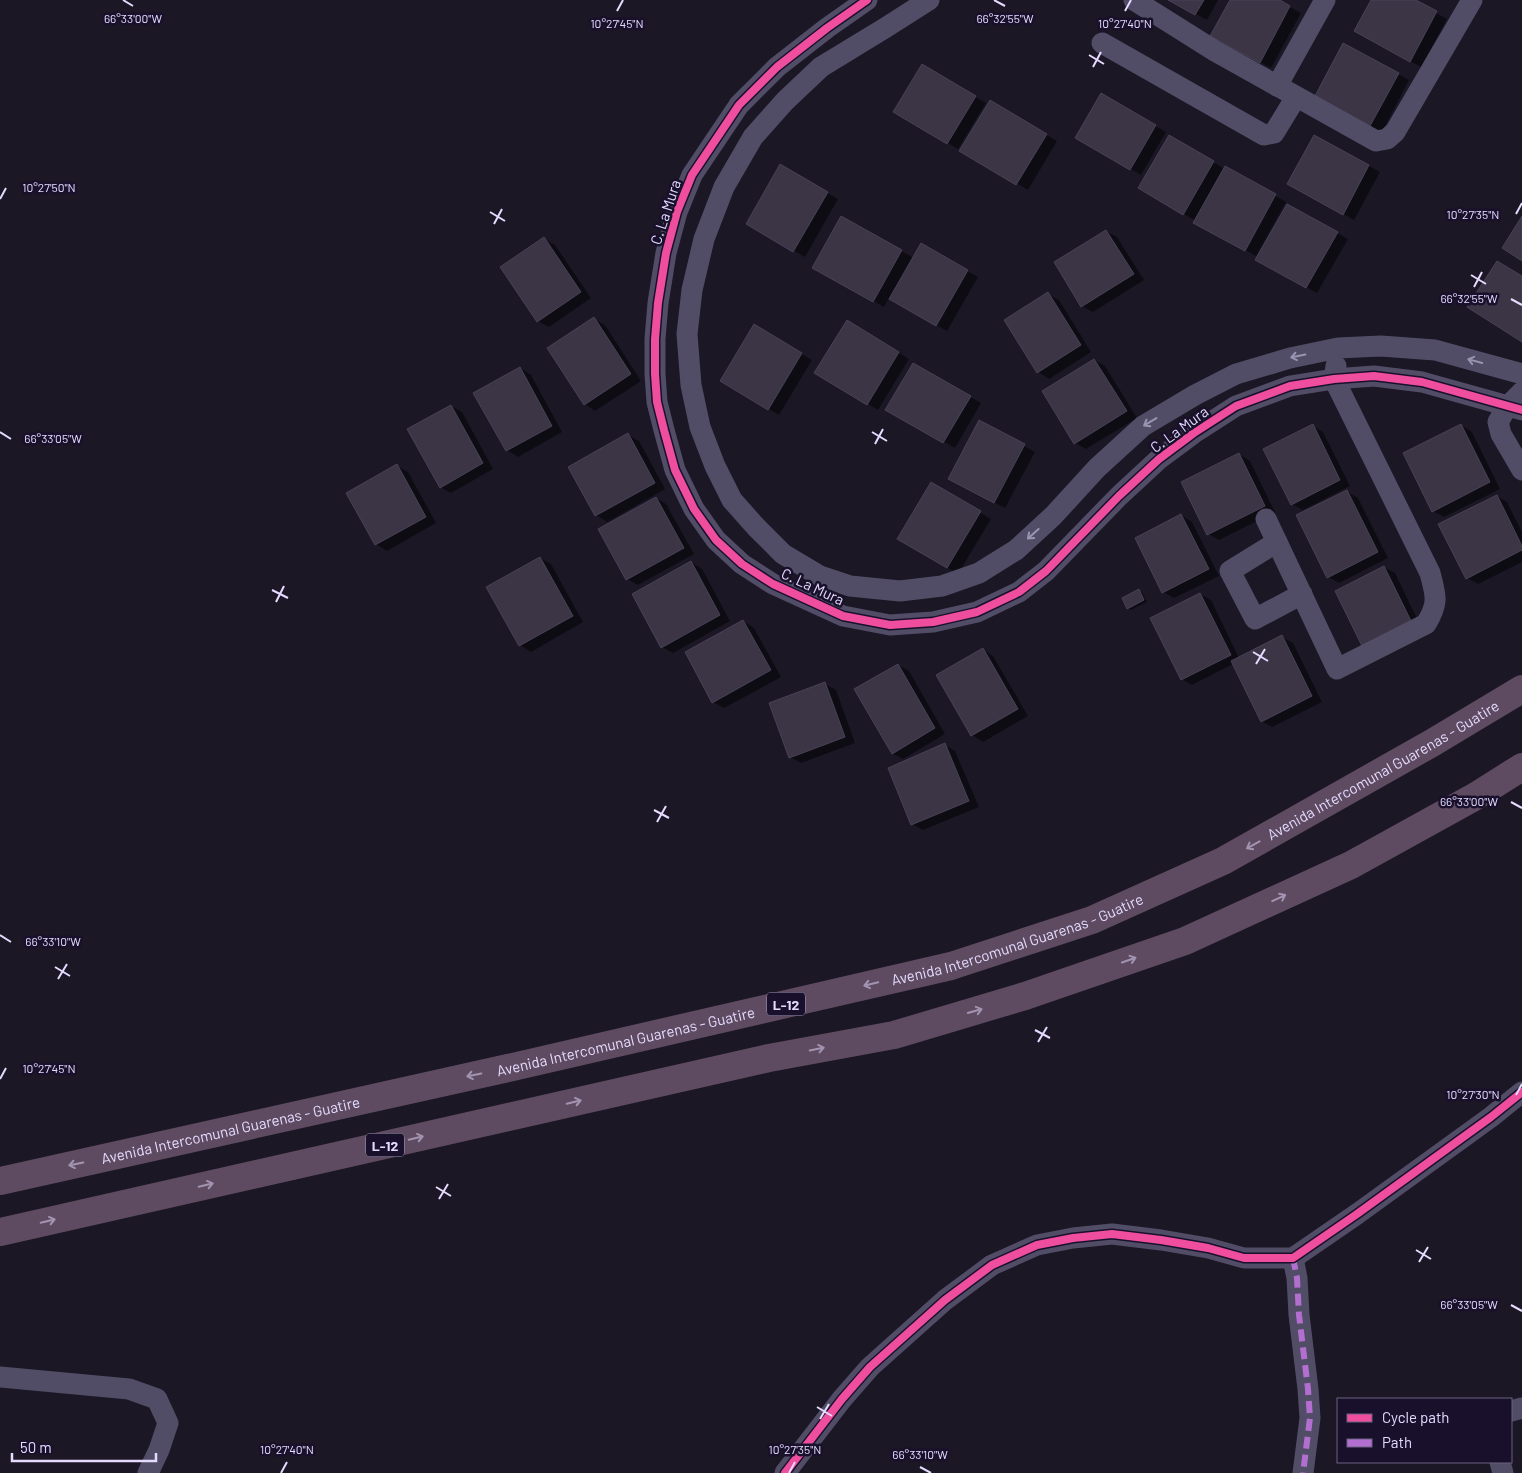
<svg xmlns="http://www.w3.org/2000/svg" width="1522" height="1473" viewBox="0 0 1522 1473" font-family="Barlow,sans-serif">
<style>
.shadow{fill:#0007}
.building{fill:#3b3546;stroke:#494258}
.lines{fill:none;stroke-linecap:round;stroke-linejoin:round}
.minor{stroke:#514d66;stroke-width:21}
.highway{stroke:#5f4b61;stroke-width:28}
.quiet{stroke:#b36fd0;stroke-width:6;stroke-dasharray:12 6;stroke-linecap:butt}
.cycleway-casing{stroke:#19112b;stroke-width:11}
.cycleway{stroke:#ef4d9e;stroke-width:8}
.oneway{stroke:#9a94b2}
.oneway2{stroke:#a293b0}
.ticks{fill:none;stroke:#e4dbff;stroke-width:2}
.labels{text-anchor:middle;dominant-baseline:central;stroke-width:5;stroke-linejoin:round;paint-order:stroke}
.shield{fill:#19112b;stroke:#a79ebf;stroke-width:1}
.shield-label{font-size:14px;font-weight:bold;fill:#e4dbff}
.street-label{font-size:15px;fill:#e4dbff;stroke:#19112b}
.ticks-label{font-size:12px;text-anchor:middle;fill:#e4dbff;stroke:#19112b;stroke-width:5;stroke-linejoin:round;paint-order:stroke}
</style>
<rect width="100%" height="100%" fill="#1b1725"/>
<!-- shadow -->
<g class="shadow">
<polygon points="1170,0 1218,0 1207,20"/>
<polygon points="1231,0 1277,0 1301,13 1271,68 1223,42"/>
<polygon points="1372,0 1413,0 1447,19 1421,67 1366,37"/>
<polygon points="1344,44 1409,80 1382,132 1327,102"/>
<polygon points="922,66 986,103 958,149 895,112"/>
<polygon points="1102,95 1166,132 1141,175 1077,138"/>
<polygon points="990,102 1057,141 1028,190 961,151"/>
<polygon points="1314,136 1380,172 1354,220 1299,190"/>
<polygon points="1169,137 1225,169 1225,168 1286,202 1256,256 1195,222 1196,221 1139,188"/>
<polygon points="781,166 838,199 805,257 747,224"/>
<polygon points="1288,205 1348,239 1317,293 1257,260"/>
<polygon points="841,218 914,258 922,245 978,277 947,331 889,298 884,307 814,267"/>
<polygon points="1106,231 1117,237 1144,280 1093,312 1082,306"/>
<polygon points="544,239 555,245 591,298 549,327 538,321"/>
<polygon points="1048,294 1059,300 1091,352 1049,379 1038,372"/>
<polygon points="594,319 605,325 641,381 595,411 585,404"/>
<polygon points="754,326 812,360 779,415 721,380"/>
<polygon points="858,327 909,359 878,410 816,372"/>
<polygon points="1094,360 1105,366 1137,418 1086,449 1075,443"/>
<polygon points="913,364 981,403 955,448 887,410"/>
<polygon points="520,368 531,375 562,432 518,457 507,450"/>
<polygon points="451,406 462,412 493,469 451,493 440,487"/>
<polygon points="1461,425 1472,432 1500,489 1444,517 1433,511"/>
<polygon points="1313,426 1323,432 1350,486 1303,510 1292,504"/>
<polygon points="628,435 639,441 665,489 607,522 596,515 570,467"/>
<polygon points="1024,446 1035,452 1005,508 960,485"/>
<polygon points="1239,454 1250,461 1275,512 1219,540 1208,534"/>
<polygon points="397,466 408,472 436,523 387,551 376,544"/>
<polygon points="931,483 991,519 958,574 899,539"/>
<polygon points="1347,491 1358,498 1388,558 1339,583 1328,577"/>
<polygon points="1497,496 1507,502 1522,532 1522,562 1478,584 1467,578"/>
<polygon points="656,498 666,504 694,554 638,585 627,579"/>
<polygon points="1181,515 1192,522 1219,576 1174,598 1163,592"/>
<polygon points="540,558 551,564 583,622 531,652 520,645"/>
<polygon points="691,562 702,569 730,621 673,653 662,647"/>
<polygon points="1384,567 1395,573 1424,633 1366,651"/>
<polygon points="1139,591 1142,592 1147,602 1131,610 1128,608"/>
<polygon points="1200,594 1211,600 1239,658 1282,637 1293,643 1322,702 1272,727 1261,721 1233,664 1192,685 1182,679"/>
<polygon points="743,621 754,628 781,677 724,708 713,702"/>
<polygon points="983,649 993,656 1028,716 983,742 972,735"/>
<polygon points="898,665 909,671 945,734 903,759 892,753"/>
<polygon points="825,684 836,690 855,743 801,763 790,757"/>
<polygon points="945,745 955,751 979,807 923,830 912,824"/>
</g>
<!-- building -->
<g class="building">
<polygon points="1168,0 1204,0 1195,15"/>
<polygon points="1230,0 1280,0 1290,6 1260,63 1210,36"/>
<polygon points="1371,0 1416,0 1437,11 1410,62 1354,31"/>
<polygon points="1343,43 1399,73 1370,126 1315,96"/>
<polygon points="922,64 976,96 947,144 893,112"/>
<polygon points="1101,93 1156,125 1130,170 1075,138"/>
<polygon points="990,100 1047,134 1016,185 959,151"/>
<polygon points="1169,135 1214,161 1183,215 1138,188"/>
<polygon points="1314,135 1369,165 1343,215 1287,184"/>
<polygon points="780,164 828,192 793,252 746,224"/>
<polygon points="1225,166 1276,194 1245,251 1193,223"/>
<polygon points="1287,204 1338,232 1306,288 1255,260"/>
<polygon points="841,216 902,250 873,302 812,268"/>
<polygon points="1522,216 1522,261 1502,248"/>
<polygon points="1106,230 1134,274 1081,307 1054,262"/>
<polygon points="544,237 581,292 537,322 500,267"/>
<polygon points="921,243 968,270 936,326 889,299"/>
<polygon points="1497,261 1522,276 1522,342 1467,307"/>
<polygon points="1048,292 1081,345 1037,373 1004,320"/>
<polygon points="594,317 631,374 584,405 547,348"/>
<polygon points="847,320 899,352 867,405 814,373"/>
<polygon points="754,324 802,353 768,410 720,381"/>
<polygon points="1094,359 1127,411 1074,444 1042,391"/>
<polygon points="913,363 971,396 943,443 885,410"/>
<polygon points="520,367 552,426 506,451 473,393"/>
<polygon points="451,405 483,463 440,488 407,429"/>
<polygon points="979,420 1025,444 994,503 948,479"/>
<polygon points="1313,424 1340,480 1291,505 1263,449"/>
<polygon points="1461,424 1490,482 1432,512 1403,453"/>
<polygon points="628,433 655,483 595,516 568,467"/>
<polygon points="1239,453 1265,506 1207,535 1181,482"/>
<polygon points="397,464 426,517 375,545 346,493"/>
<polygon points="931,482 981,511 947,568 897,539"/>
<polygon points="1347,490 1378,552 1327,578 1296,515"/>
<polygon points="1497,495 1522,546 1522,550 1466,579 1438,524"/>
<polygon points="656,497 684,548 626,580 598,529"/>
<polygon points="1181,514 1209,569 1162,593 1135,538"/>
<polygon points="540,557 573,616 519,646 486,587"/>
<polygon points="691,561 720,615 661,648 632,594"/>
<polygon points="1384,566 1414,627 1365,652 1335,591"/>
<polygon points="1139,589 1144,600 1127,609 1122,598"/>
<polygon points="1200,593 1231,655 1181,680 1150,618"/>
<polygon points="743,620 771,670 712,703 685,652"/>
<polygon points="1282,635 1312,696 1261,722 1231,661"/>
<polygon points="983,648 1018,709 971,736 936,675"/>
<polygon points="898,664 935,728 892,754 854,689"/>
<polygon points="825,682 845,737 789,758 769,703"/>
<polygon points="945,743 969,801 911,825 888,768"/>
</g>
<g class="lines">
<!-- minor -->
<g class="minor">
<polyline points="867,0 827,28 777,67 739,105 692,175 677,212 666,253 658,303 655,339 655,374 657,402 664,430 675,470 694,509 716,540 742,564 773,584 843,616 890,625 933,622 977,612 1019,592 1046,571 1119,496 1159,459 1194,433 1236,406 1290,386 1334,379 1374,376 1422,382 1522,410"/>
<polyline points="929,0 885,28 821,67 785,101 753,137 724,187 704,239 692,290 687,334 691,385 700,427 715,466 732,500 756,527 783,554 820,576 850,586 900,591 942,586 979,573 1016,550 1053,516 1097,468 1143,426 1195,395 1236,374 1290,358 1338,348 1381,346 1435,350 1522,374"/>
<polyline points="1134,0 1215,51 1376,141 1387,139 1395,132 1472,0"/>
<polyline points="1102,43 1264,135 1274,133 1296,97"/>
<polyline points="1277,86 1325,0"/>
<polyline points="1522,392 1507,407 1498,422 1501,434 1522,470"/>
<path d="M1266 519 1337 669 1426 624C1439 603 1436 596 1430 573L1334 379 1336 366"/>
<polyline points="1277,542 1230,571 1255,619 1302,594"/>
<polyline points="1293,1258 1297,1278 1299,1315 1308,1389 1310,1418 1303,1473"/>
<polyline points="0,1377 129,1389 157,1399 168,1423 159,1450 148,1473"/>
<polyline points="1511,1411 1522,1408"/>
<polyline points="1500,1462 1503,1473"/>
<polyline points="785,1473 842,1399 870,1367 945,1300 992,1265 1037,1245 1073,1238 1112,1234 1161,1240 1208,1248 1244,1258 1293,1258 1357,1214 1491,1117 1522,1092"/>
</g>
<!-- highway -->
<g class="highway">
<path id="s1" d="M0 1181 508 1068 951 966 1092 920 1223 861 1432 743 1522 689"/>
<polyline points="0,1232 769,1058 894,1035 1025,996 1185,941 1351,865 1476,796 1522,767"/>
</g>
<!-- quiet -->
<polyline class="quiet" points="1293,1258 1297,1278 1299,1315 1308,1389 1310,1418 1303,1473"/>
<!-- cycleway casing -->
<g class="cycleway-casing">
<g id="cycleway">
<polyline points="867,0 827,28 777,67 739,105 692,175 677,212 666,253 658,303 655,339 655,374 657,402 664,430 675,470 694,509 716,540 742,564 773,584 843,616 890,625 933,622 977,612 1019,592 1046,571 1119,496 1159,459 1194,433 1236,406 1290,386 1334,379 1374,376 1422,382 1522,410"/>
<polyline points="785,1473 842,1399 870,1367 945,1300 992,1265 1037,1245 1073,1238 1112,1234 1161,1240 1208,1248 1244,1258 1293,1258 1357,1214 1491,1117 1522,1092"/>
</g>
</g>
<!-- cycleway -->
<use href="#cycleway" class="cycleway"/>
</g>
<!-- one-way arrows -->
<defs><path id="oneway-shaft" d="M-6 0H5M1.5-3L5.5 0L1.5 3" fill="none" stroke-width="1.6" stroke-linecap="round" stroke-linejoin="round" transform="scale(1.25)"/></defs>
<g class="oneway">
<use href="#oneway-shaft" transform="translate(1298 356) rotate(168)"/>
<use href="#oneway-shaft" transform="translate(1475 361) rotate(-165)"/>
<use href="#oneway-shaft" transform="translate(1150 422) rotate(149)"/>
<use href="#oneway-shaft" transform="translate(1033 534) rotate(138)"/>
</g>
<g class="oneway2">
<use href="#oneway-shaft" transform="translate(1253 845) rotate(151)"/>
<use href="#oneway-shaft" transform="translate(1279 898) rotate(-25)"/>
<use href="#oneway-shaft" transform="translate(1129 960) rotate(-19)"/>
<use href="#oneway-shaft" transform="translate(871 984) rotate(167)"/>
<use href="#oneway-shaft" transform="translate(975 1011) rotate(-16)"/>
<use href="#oneway-shaft" transform="translate(817 1049) rotate(-11)"/>
<use href="#oneway-shaft" transform="translate(474 1075) rotate(168)"/>
<use href="#oneway-shaft" transform="translate(574 1102) rotate(-13)"/>
<use href="#oneway-shaft" transform="translate(416 1138) rotate(-13)"/>
<use href="#oneway-shaft" transform="translate(76 1164) rotate(168)"/>
<use href="#oneway-shaft" transform="translate(206 1185) rotate(-13)"/>
<use href="#oneway-shaft" transform="translate(48 1221) rotate(-13)"/>
</g>
<!-- ticks -->
<path class="ticks" d="M123 0 133 6M994 0 1005 6M617 11 623 0M1125 11 1131 0M1089 55 1104 64M1093 67 1101 52M0 199 6 188M490 212 505 221M1516 214 1522 203M494 224 502 209M1471 275 1486 284M1474 287 1482 272M1511 299 1522 305M0 432 11 439M872 432 887 441M875 444 883 429M272 590 288 598M276 602 284 586M1253 652 1268 661M1256 664 1265 649M1511 802 1522 808M654 810 669 818M657 822 666 806M0 935 11 942M55 967 70 976M58 979 67 964M1035 1030 1050 1038M1038 1042 1047 1027M0 1079 6 1068M1516 1095 1522 1084M436 1187 451 1196M439 1199 448 1184M1416 1250 1431 1259M1419 1262 1428 1247M1511 1305 1522 1311M817 1407 832 1416M820 1419 829 1404M920 1467 931 1473M281 1473 287 1462M789 1473 795 1462"/>
<g class="labels">
<!-- shield labels -->
<g class="shield">
<rect x="767" y="992.5" width="38" height="23" rx="4"/>
<rect x="366" y="1133.5" width="38" height="23" rx="4"/>
</g>
<g class="shield-label">
<text x="786" y="1004">L-12</text>
<text x="385" y="1145">L-12</text>
</g>
<!-- street labels -->
<g class="street-label">
<text transform="translate(665 212) rotate(-72)">C. La Mura</text>
<text transform="translate(1179 429) rotate(-36)">C. La Mura</text>
<text transform="translate(813 586) rotate(25)">C. La Mura</text>
<text stroke="none"><textPath href="#s1" startOffset="1451">Avenida Intercomunal Guarenas - Guatire</textPath></text>
<text stroke="none"><textPath href="#s1" startOffset="1046">Avenida Intercomunal Guarenas - Guatire</textPath></text>
<text stroke="none"><textPath href="#s1" startOffset="641">Avenida Intercomunal Guarenas - Guatire</textPath></text>
<text stroke="none"><textPath href="#s1" startOffset="236">Avenida Intercomunal Guarenas - Guatire</textPath></text>
</g>
</g>
<g class="ticks-label">
<text x="133" y="23">66°33'00"W</text>
<text x="1005" y="23">66°32'55"W</text>
<text x="617" y="28">10°27'45"N</text>
<text x="1125" y="28">10°27'40"N</text>
<text x="49" y="192">10°27'50"N</text>
<text x="1473" y="219">10°27'35"N</text>
<text x="1469" y="303">66°32'55"W</text>
<text x="53" y="443">66°33'05"W</text>
<text x="1469" y="806">66°33'00"W</text>
<text x="53" y="946">66°33'10"W</text>
<text x="49" y="1073">10°27'45"N</text>
<text x="1473" y="1099">10°27'30"N</text>
<text x="1469" y="1309">66°33'05"W</text>
<text x="287" y="1454">10°27'40"N</text>
<text x="795" y="1454">10°27'35"N</text>
<text x="920" y="1459">66°33'10"W</text>
</g>
<!-- legend -->
<rect x="1337" y="1398" width="175" height="65" fill="#19112b" stroke="#6a6280"/>
<rect x="1347" y="1414" width="25" height="8" fill="#ef4d9e" stroke="#6a6280"/>
<text x="1382" y="1423" font-size="15" fill="#e4dbff">Cycle path</text>
<rect x="1347" y="1439" width="25" height="8" fill="#b36fd0" stroke="#6a6280"/>
<text x="1382" y="1448" font-size="15" fill="#e4dbff">Path</text>
<!-- scale -->
<path d="M12 1453v8h144v-8" fill="none" stroke="#e4dbff" stroke-width="2.5"/>
<text x="20" y="1453" font-size="15" fill="#e4dbff" stroke="#19112b" stroke-width="4" paint-order="stroke">50 m</text>
</svg>
